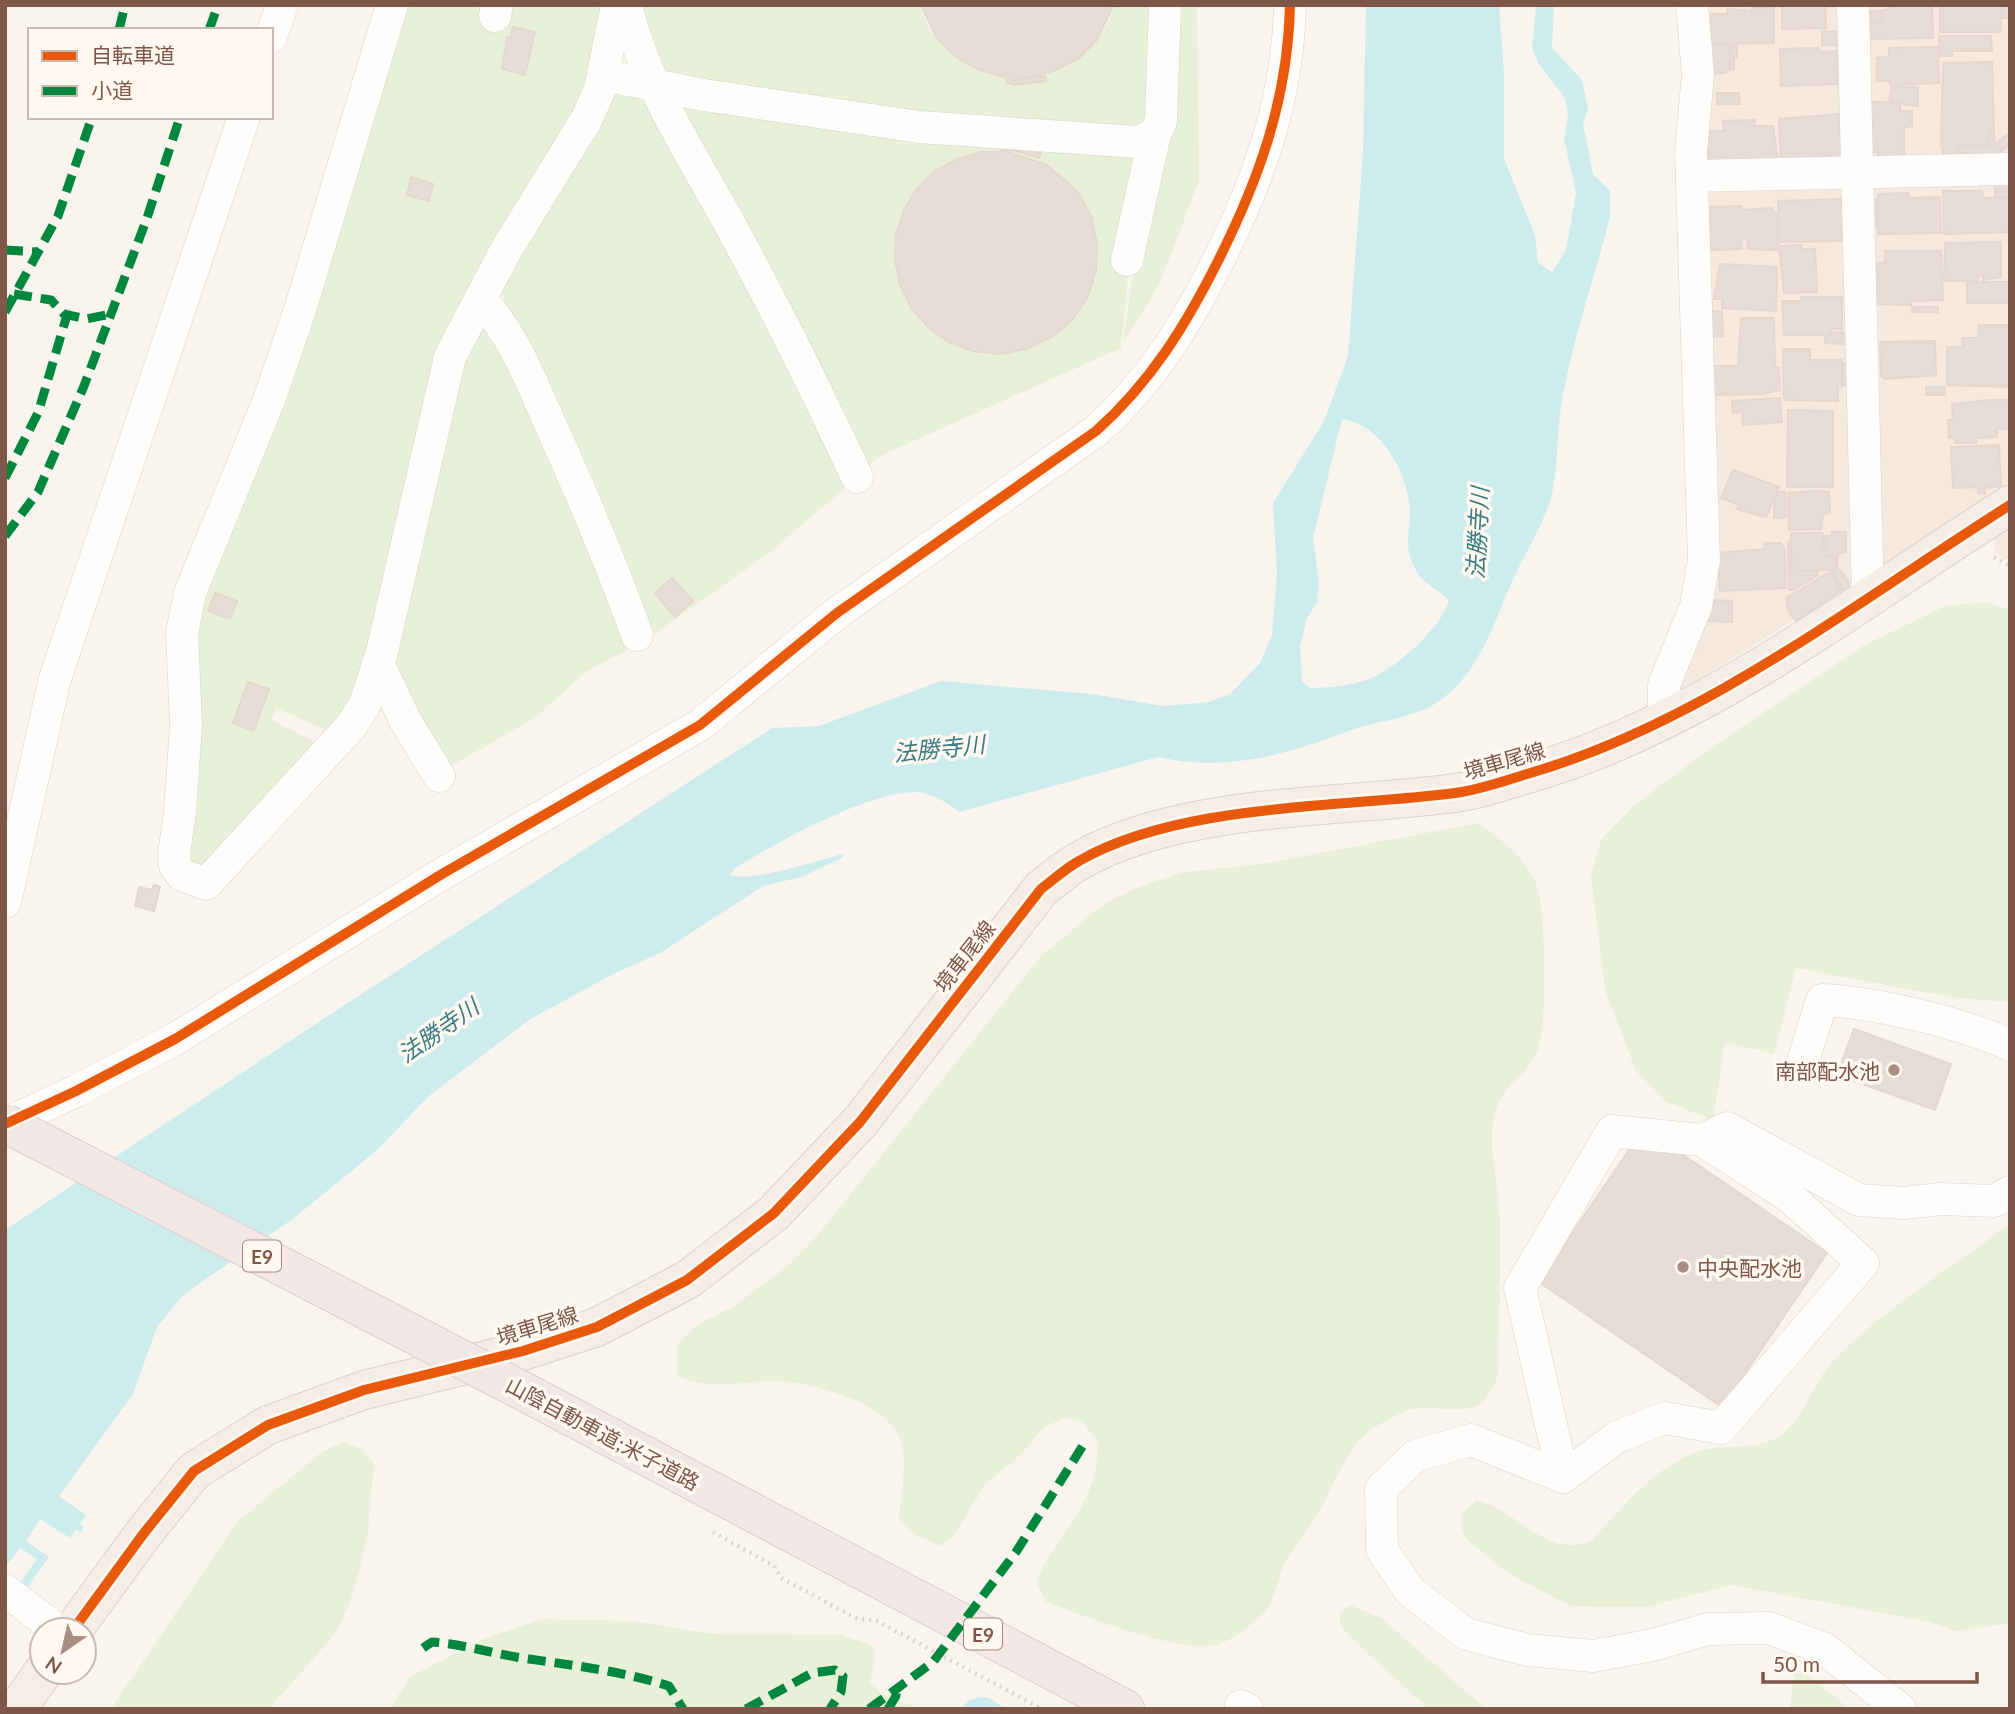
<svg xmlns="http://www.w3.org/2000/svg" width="2015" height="1714" viewBox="0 0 2015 1714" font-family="Lato,'Noto Sans JP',sans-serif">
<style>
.residential{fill:#f6e9de}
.green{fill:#e8f1d7}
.water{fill:#cdeced;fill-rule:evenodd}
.building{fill:#e7dcd5;stroke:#e4d7cf;stroke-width:2}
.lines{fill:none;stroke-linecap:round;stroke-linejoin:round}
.minor-casing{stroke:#d9d1cc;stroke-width:33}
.major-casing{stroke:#dcd0ca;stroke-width:40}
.highway-casing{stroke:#dcd0ca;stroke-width:40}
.path{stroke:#ddd2ce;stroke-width:4.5;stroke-dasharray:2 5;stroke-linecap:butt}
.minor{stroke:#fefdfc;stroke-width:32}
.major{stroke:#f4eee6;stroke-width:38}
.highway{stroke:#f3e8e6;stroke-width:38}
.highway-bridge-casing{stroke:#dcd0ca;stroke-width:40;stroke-linecap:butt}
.highway-bridge{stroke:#f3e8e6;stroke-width:38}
.quiet{stroke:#00873e;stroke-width:9;stroke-dasharray:18 9;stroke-linecap:butt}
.cycleway-casing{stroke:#fff9f2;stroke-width:15}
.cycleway{stroke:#e8590c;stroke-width:10}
.poi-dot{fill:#a98e82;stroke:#fff9f2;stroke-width:2.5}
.labels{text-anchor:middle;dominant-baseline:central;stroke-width:7;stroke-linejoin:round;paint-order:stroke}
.shield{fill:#fff9f2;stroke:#a5887b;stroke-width:2}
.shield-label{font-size:19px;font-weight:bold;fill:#7e5748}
.street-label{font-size:21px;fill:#7e5748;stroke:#fff9f2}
.poi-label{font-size:21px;fill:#7e5748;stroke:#fff9f2;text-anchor:end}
.water-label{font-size:23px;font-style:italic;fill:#3a7d84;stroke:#fff9f2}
</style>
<rect width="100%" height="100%" fill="#faf4ee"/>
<!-- residential -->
<g class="residential">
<polygon points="1701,5 1844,5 1848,155 1709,168 1702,159"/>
<polygon points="1859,5 2010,5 2010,162 1875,165 1862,156"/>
<polygon points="2010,178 2010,483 1881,567 1865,191 1875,180"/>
<polygon points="1838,180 1848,190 1857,556 1851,585 1679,691 1678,683 1711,590 1704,192 1710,184"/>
<polygon points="2010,526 2010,562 1995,553 1995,535"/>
</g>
<!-- green -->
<g class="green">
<polygon points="397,5 611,5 601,66 460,323 377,651 331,732 276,708 271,720 315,742 200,878 180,848 189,624"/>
<path d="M633 5H920C930 46 967 69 1006 77L1007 84 1046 81 1045 76 1013 79C1019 76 1030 78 1038 75 1076 66 1103 43 1115 5H1162L1151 126 1094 134 668 81Z"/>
<polygon points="1171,5 1197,5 1199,181 1158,287 1123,343"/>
<polygon points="607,92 651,93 846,487 769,553 647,639 507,318 501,285"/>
<polygon points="672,97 1141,145 1121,348 880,456 862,471"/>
<polygon points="485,320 638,644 587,671 535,718 447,768 387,650 447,391"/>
<polygon points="1987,602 2010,610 2010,1002 1950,997 1796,968 1774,1054 1725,1042 1713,1120 1667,1102 1636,1071 1605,990 1591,876 1601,840 1633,806 1718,743 1863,646 1945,606"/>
<path d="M1479 823C1501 840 1525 856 1536 884 1546 909 1548 1027 1537 1052 1525 1081 1501 1080 1493 1121 1488 1146 1500 1193 1500 1221 1501 1272 1499 1324 1498 1375 1479 1429 1448 1401 1410 1410 1399 1413 1381 1423 1372 1429 1347 1448 1335 1482 1321 1509 1311 1526 1299 1540 1288 1557 1277 1575 1278 1598 1263 1614 1253 1623 1236 1637 1224 1642 1190 1659 1083 1615 1046 1602L1036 1582C1059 1528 1098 1507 1098 1442L1082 1422 1067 1418 1045 1426 1022 1453 985 1485 953 1537 941 1546 918 1536 899 1520C901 1497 906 1471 903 1449 897 1403 810 1381 772 1381 736 1382 711 1391 677 1376V1345L699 1323 731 1308 789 1265 817 1236 1041 956 1105 903 1148 883 1186 872 1262 864Z"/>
<path d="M2010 1224V1623L1956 1631 1925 1621 1732 1585 1646 1607 1571 1606 1509 1574 1466 1539 1461 1525 1462 1514 1476 1500C1516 1508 1546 1560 1591 1541 1624 1506 1653 1467 1700 1451 1728 1442 1757 1453 1782 1434 1807 1415 1814 1378 1837 1357 1888 1306 1952 1267 2010 1224Z"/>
<polygon points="344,1442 363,1449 374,1464 368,1532 360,1568 349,1605 335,1634 269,1709 111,1709 237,1522 323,1451"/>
<polygon points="1350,1605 1381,1618 1486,1709 1429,1709 1349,1636 1340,1624 1339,1614"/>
<polygon points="541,1619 631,1621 715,1634 841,1635 873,1646 875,1658 870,1683 882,1694 921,1709 389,1709 411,1676 483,1639"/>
<polygon points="1805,1672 1849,1709 1790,1709 1794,1673"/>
</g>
<!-- water -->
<g class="water">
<path d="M1366 5H1499L1504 74V159L1535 235 1538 262 1552 272 1566 250 1576 193 1564 139 1568 116 1565 98 1539 64 1532 48 1536 5H1554L1552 48 1582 80 1588 109 1583 123 1593 174 1610 191V217C1594 280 1571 343 1561 407 1556 437 1559 472 1550 501 1542 526 1527 550 1516 573 1495 617 1483 668 1442 699 1415 720 1374 720 1343 733 1282 756 1222 772 1158 757L959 812C946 802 931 792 915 792 867 792 776 843 735 868L730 875C751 883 819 860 843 854L842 858 801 877 763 886 660 953 613 974 529 1020 429 1096 376 1151 294 1218 183 1295 157 1327 133 1394 59 1496 86 1515 80 1524 84 1527 81 1532 76 1529 70 1538 40 1519 26 1541 49 1557 9 1613 5 1615V1604L37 1559 20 1548 5 1568V1230L323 1019 772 728 819 726 941 681 1092 694 1163 706 1209 702 1230 694 1260 663 1272 635 1277 574 1273 503 1324 421 1348 356 1363 152ZM1342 419C1381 424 1407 472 1410 508 1411 523 1406 538 1409 552 1416 582 1430 583 1449 600 1442 627 1399 665 1374 677 1357 685 1329 688 1310 688L1302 681 1300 647 1307 618 1317 602 1319 583 1313 538Z"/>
<polygon points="981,1697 989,1698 1006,1709 960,1709 970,1700"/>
</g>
<!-- building -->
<g class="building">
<polygon points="921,5 1114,5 1097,40 1079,58 1056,70 1032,77 1013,77 1012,80 1045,76 1046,81 1015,85 1007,83 1006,77 979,70 955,56 936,37"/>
<polygon points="1782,5 1825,5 1826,28 1782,29"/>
<polygon points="1889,5 1932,5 1933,38 1864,39 1864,24 1882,23 1882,10 1889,9"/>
<polygon points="1940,5 2003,5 2000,32 1940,32"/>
<polygon points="2003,5 2010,5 2010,18 2001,18"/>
<polygon points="1752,8 1774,8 1774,43 1710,44 1706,14 1727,14 1727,9 1752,11"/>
<polygon points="1881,11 1881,22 1862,23 1862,12"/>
<polygon points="513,27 535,32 525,75 502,69 507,37 511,37"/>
<polygon points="1822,31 1843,32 1844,45 1822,45"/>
<polygon points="1939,36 1991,36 1992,51 1952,51 1952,56 1940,56"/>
<polygon points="1729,45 1729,70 1726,70 1726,73 1709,74 1707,46"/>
<polygon points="1730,46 1737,46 1737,57 1734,57 1734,69 1731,70"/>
<polygon points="1938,47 1939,83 1890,85 1890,81 1877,81 1877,58 1889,57 1889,48"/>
<polygon points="1818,48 1819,52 1837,51 1837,84 1781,86 1780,49"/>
<polygon points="1992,62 1994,131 1988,132 1988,145 1958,145 1958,156 1944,157 1941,143 1943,63"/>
<polygon points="1892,87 1918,87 1918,106 1889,102"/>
<polygon points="1717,93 1739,93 1740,104 1717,104"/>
<polygon points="1868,101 1900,104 1900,111 1912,111 1912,126 1904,127 1904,157 1878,156 1878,152 1865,152"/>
<polygon points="1839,114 1840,137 1845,137 1845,158 1781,161 1779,119"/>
<polygon points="1755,120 1755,126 1773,126 1778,161 1726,166 1726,157 1708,158 1707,131 1724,131 1723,121"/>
<polygon points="2010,132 2010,144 2003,150 1997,147 1995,144"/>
<polygon points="1989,133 1994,133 1995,147 2002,149 2002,161 1959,157 1959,147 1989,146"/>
<polygon points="1002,144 1041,153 1039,158 1008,149 1008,152 1047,165 1078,192 1091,216 1097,243 1096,270 1088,296 1073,319 1052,337 1027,349 1000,354 973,351 949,342 928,327 911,308 900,285 895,260 896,235 904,210 917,189 935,171 957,159 982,152 1001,152"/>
<polygon points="411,177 433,184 429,201 407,195"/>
<rect x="1995" y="179" width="15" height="18"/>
<polygon points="1943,191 1982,191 1983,198 2010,198 2010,232 1944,234"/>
<polygon points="1908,193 1908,198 1940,197 1941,233 1878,234 1878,194"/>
<polygon points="1843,199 1844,241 1779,242 1778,201"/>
<rect x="1867" y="200" width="10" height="27"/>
<polygon points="1742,206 1742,210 1772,208 1773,212 1776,212 1778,250 1748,249 1747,238 1741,238 1742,249 1710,250 1708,207"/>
<polygon points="2001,242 2001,277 1983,280 1983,276 1978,275 1978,281 1944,281 1945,243"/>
<polygon points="1802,245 1802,249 1815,249 1817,292 1784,293 1779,246"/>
<polygon points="1885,251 1941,251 1943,300 1911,301 1911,305 1869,304 1872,263 1885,263"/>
<polygon points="1720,264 1777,267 1776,311 1722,308 1722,299 1714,299"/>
<rect x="1967" y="282" width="43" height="21"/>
<polygon points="1801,297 1842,297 1842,329 1831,329 1830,335 1784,335 1782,301 1801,301"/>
<rect x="1912" y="307" width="26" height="5"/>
<polygon points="1722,311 1723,336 1708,337 1707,312"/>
<polygon points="1741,318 1774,318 1775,368 1779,368 1780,390 1761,394 1710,395 1709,366 1738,366"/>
<polygon points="1979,325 2010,325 2010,387 1947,385 1947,347 1963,347 1962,338 1978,338"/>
<polygon points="1831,332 1847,333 1847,344 1825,343 1825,336 1831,335"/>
<polygon points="1935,341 1936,375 1885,379 1881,376 1880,342"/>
<polygon points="1783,349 1810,349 1810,360 1842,360 1842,387 1838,388 1838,401 1784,400"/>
<polygon points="1843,363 1850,364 1851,385 1843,385"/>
<polygon points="1926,387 1944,387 1945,395 1926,395"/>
<polygon points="1780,398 1782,422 1743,425 1742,412 1733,413 1732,401"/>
<polygon points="1990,400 2010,400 2010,429 1997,429 1997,437 1976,438 1976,443 1955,443 1955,438 1949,438 1948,420 1953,420 1952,404"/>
<polygon points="1788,410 1833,411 1833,487 1787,487"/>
<polygon points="1999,445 2001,486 1985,488 1985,494 1978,493 1978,487 1953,488 1951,447"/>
<polygon points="1733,470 1779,487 1766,517 1737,509 1739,505 1721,498"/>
<polygon points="1815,491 1829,492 1830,513 1823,514 1821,529 1789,530 1788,493"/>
<polygon points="1778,492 1785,492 1786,517 1774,518 1774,502"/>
<polygon points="1832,532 1846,532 1846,552 1838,554 1837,568 1835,555 1826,555 1824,536 1831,536"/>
<polygon points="1791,533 1823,533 1824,556 1834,556 1835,570 1792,571"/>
<polygon points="1791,541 1792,571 1817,571 1817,576 1793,590 1789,590 1788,542"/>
<polygon points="1765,543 1781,543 1785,551 1786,588 1720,591 1718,553 1764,549"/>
<polygon points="1839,568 1848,581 1849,587 1844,590 1832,573"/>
<polygon points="1830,572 1842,590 1796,621 1788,610 1786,598"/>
<polygon points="672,578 693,601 675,617 655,593"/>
<polygon points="215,593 237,601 230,619 208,611"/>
<polygon points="1709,600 1732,601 1732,622 1708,621"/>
<polygon points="248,682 269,689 254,731 233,723"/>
<polygon points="154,885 160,887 154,911 135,906 139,887 152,890"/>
<polygon points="1854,1029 1951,1064 1935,1110 1837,1075"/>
<polygon points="1644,1128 1827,1253 1722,1407 1539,1282"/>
</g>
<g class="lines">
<!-- minor casing -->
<g class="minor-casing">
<g id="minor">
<polyline points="392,5 300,310 269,400 190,593 182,633 186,725 180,812 174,854 175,866 182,875 206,884 352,725 365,704 382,652 450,357 506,250 586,120 600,89 617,5"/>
<path d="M626 5C645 86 694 158 733 230 777 311 818 394 857 477"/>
<polyline points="1853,5 1868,598"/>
<polyline points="495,16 497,5"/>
<polyline points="271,37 282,5"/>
<polyline points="603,75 704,95 919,127 1137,142 1155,134 1161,121 1165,5"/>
<polyline points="1693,176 2010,169"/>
<polyline points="1127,260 1155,134"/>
<path d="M480 299C515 336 531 382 552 428 583 497 612 564 637 635"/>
<polyline points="378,663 405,720 439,776"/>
<polyline points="1664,722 1664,685 1696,606 1704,560 1691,151 1698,74 1692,5"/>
<polyline points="5,902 54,682 244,117"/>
<path d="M1804 1058 1822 1000C1875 1002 1962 1023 2010 1045"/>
<path d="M5 1124 76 1091 175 1039 442 874 700 725 837 613 1096 431C1151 382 1186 325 1219 259 1260 177 1288 98 1290 5"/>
<polygon points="1612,1131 1702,1140 1790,1197 1863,1263 1721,1428 1665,1418 1617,1437 1563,1477 1520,1288"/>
<polyline points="1702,1140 1727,1128 1859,1200 1903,1203 1941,1199 1994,1201 2010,1192"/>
<polyline points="1563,1477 1471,1440 1415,1456 1381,1489 1382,1550 1410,1591 1466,1634 1528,1650 1593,1656 1653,1645 1708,1629 1769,1628 1825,1649 1900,1709"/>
<polyline points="5,1590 57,1630"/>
<polyline points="1241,1706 1247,1709"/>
</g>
</g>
<!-- major casing -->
<g class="major-casing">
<g id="major">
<path d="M73 1630 144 1533 194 1471 268 1425 364 1390 523 1351 597 1327 687 1280 774 1213 860 1122 1041 889C1053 880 1066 868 1079 861 1179 803 1341 808 1455 793 1479 790 1504 781 1527 774 1704 723 1856 602 2010 505"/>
<polyline points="17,1709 43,1672"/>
</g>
</g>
<!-- highway casing -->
<g class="highway-casing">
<polyline id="highway" points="519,1389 1125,1709"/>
</g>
<!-- path -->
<g class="path">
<polyline points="1994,557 2010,566"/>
<polyline points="713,1532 774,1566 781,1578 856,1618 877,1621 1042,1709"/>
</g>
<!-- minor -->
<use href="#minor" class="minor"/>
<!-- major -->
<use href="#major" class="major"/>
<!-- highway -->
<use href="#highway" class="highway"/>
<!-- highway-bridge casing -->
<g class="highway-bridge-casing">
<polyline id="highway-bridge" points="5,1123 519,1389"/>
</g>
<!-- highway-bridge -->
<use href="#highway-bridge" class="highway-bridge"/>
<!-- quiet -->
<g class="quiet">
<polyline points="119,30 125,5"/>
<polyline points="209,30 218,5"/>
<polyline points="5,250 38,252"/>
<polyline points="14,294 51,300 64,314 86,319 111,314"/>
<polyline points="5,312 58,216 92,117"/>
<polyline points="5,478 38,413 67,315"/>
<polyline points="5,536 38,492 84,386 147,218 180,117"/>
<path d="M423 1648 432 1642C461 1644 487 1652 516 1657 568 1665 619 1670 669 1686L683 1709"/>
<polyline points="746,1709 812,1673 835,1670 843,1676 841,1692 830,1709"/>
<polyline points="869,1709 933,1662 1016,1552 1087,1439"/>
<polyline points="888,1709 896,1696 897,1688"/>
</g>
<!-- cycleway casing -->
<g class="cycleway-casing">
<g id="cycleway">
<path d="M5 1124 76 1091 175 1039 442 874 700 725 837 613 1096 431C1151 382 1186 325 1219 259 1260 177 1288 98 1290 5"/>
<path d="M73 1630 144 1533 194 1471 268 1425 364 1390 523 1351 597 1327 687 1280 774 1213 860 1122 1041 889C1053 880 1066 868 1079 861 1179 803 1341 808 1455 793 1479 790 1504 781 1527 774 1704 723 1856 602 2010 505"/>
</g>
</g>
<!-- cycleway -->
<use href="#cycleway" class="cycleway"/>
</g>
<!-- markers -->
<g class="poi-dot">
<circle cx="1894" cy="1070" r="7"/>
<circle cx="1683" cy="1267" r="7"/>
</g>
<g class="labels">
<!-- shield labels -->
<g class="shield">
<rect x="243" y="1240.5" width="38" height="31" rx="5"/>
<rect x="964" y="1618.5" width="38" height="31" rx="5"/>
</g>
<g class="shield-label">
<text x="262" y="1256">E9</text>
<text x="983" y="1634">E9</text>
</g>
<!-- street labels -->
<g class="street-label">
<text transform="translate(1504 760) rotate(-16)">境車尾線</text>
<text transform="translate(964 956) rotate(-52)">境車尾線</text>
<text transform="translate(537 1325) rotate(-17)">境車尾線</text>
<text transform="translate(603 1433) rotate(28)">山陰自動車道;米子道路</text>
</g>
<!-- poi labels -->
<g class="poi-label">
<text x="1880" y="1070">南部配水池</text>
<text x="1697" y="1267" text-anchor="start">中央配水池</text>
</g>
<!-- water labels -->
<g class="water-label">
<text transform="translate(1477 533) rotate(-87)">法勝寺川</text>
<text transform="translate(939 748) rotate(-6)">法勝寺川</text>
<text transform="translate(438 1030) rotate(-35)">法勝寺川</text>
</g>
</g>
<!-- border -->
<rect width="2015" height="1714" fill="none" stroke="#7e5748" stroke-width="14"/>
<!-- legend -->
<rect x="28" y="28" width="245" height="91" fill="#fff9f2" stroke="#cbb8ae" stroke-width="2"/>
<rect x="42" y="51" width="35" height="10" fill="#e8590c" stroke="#cbb8ae" stroke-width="2"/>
<text x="91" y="63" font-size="21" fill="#7e5748">自転車道</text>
<rect x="42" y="86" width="35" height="10" fill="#00873e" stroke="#cbb8ae" stroke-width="2"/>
<text x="91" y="98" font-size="21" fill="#7e5748">小道</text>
<!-- north arrow -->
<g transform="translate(63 1651) rotate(214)"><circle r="33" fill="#fff9f2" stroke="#cbb8ae" stroke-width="2"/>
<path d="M0-5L12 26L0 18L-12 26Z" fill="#a98e82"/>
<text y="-10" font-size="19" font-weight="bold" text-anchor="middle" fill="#7e5748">N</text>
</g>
<!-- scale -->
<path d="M1763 1672v10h214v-10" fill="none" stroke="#7e5748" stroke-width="3.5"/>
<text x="1773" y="1672" font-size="21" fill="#7e5748" stroke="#fff9f2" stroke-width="5" paint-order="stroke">50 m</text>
</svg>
